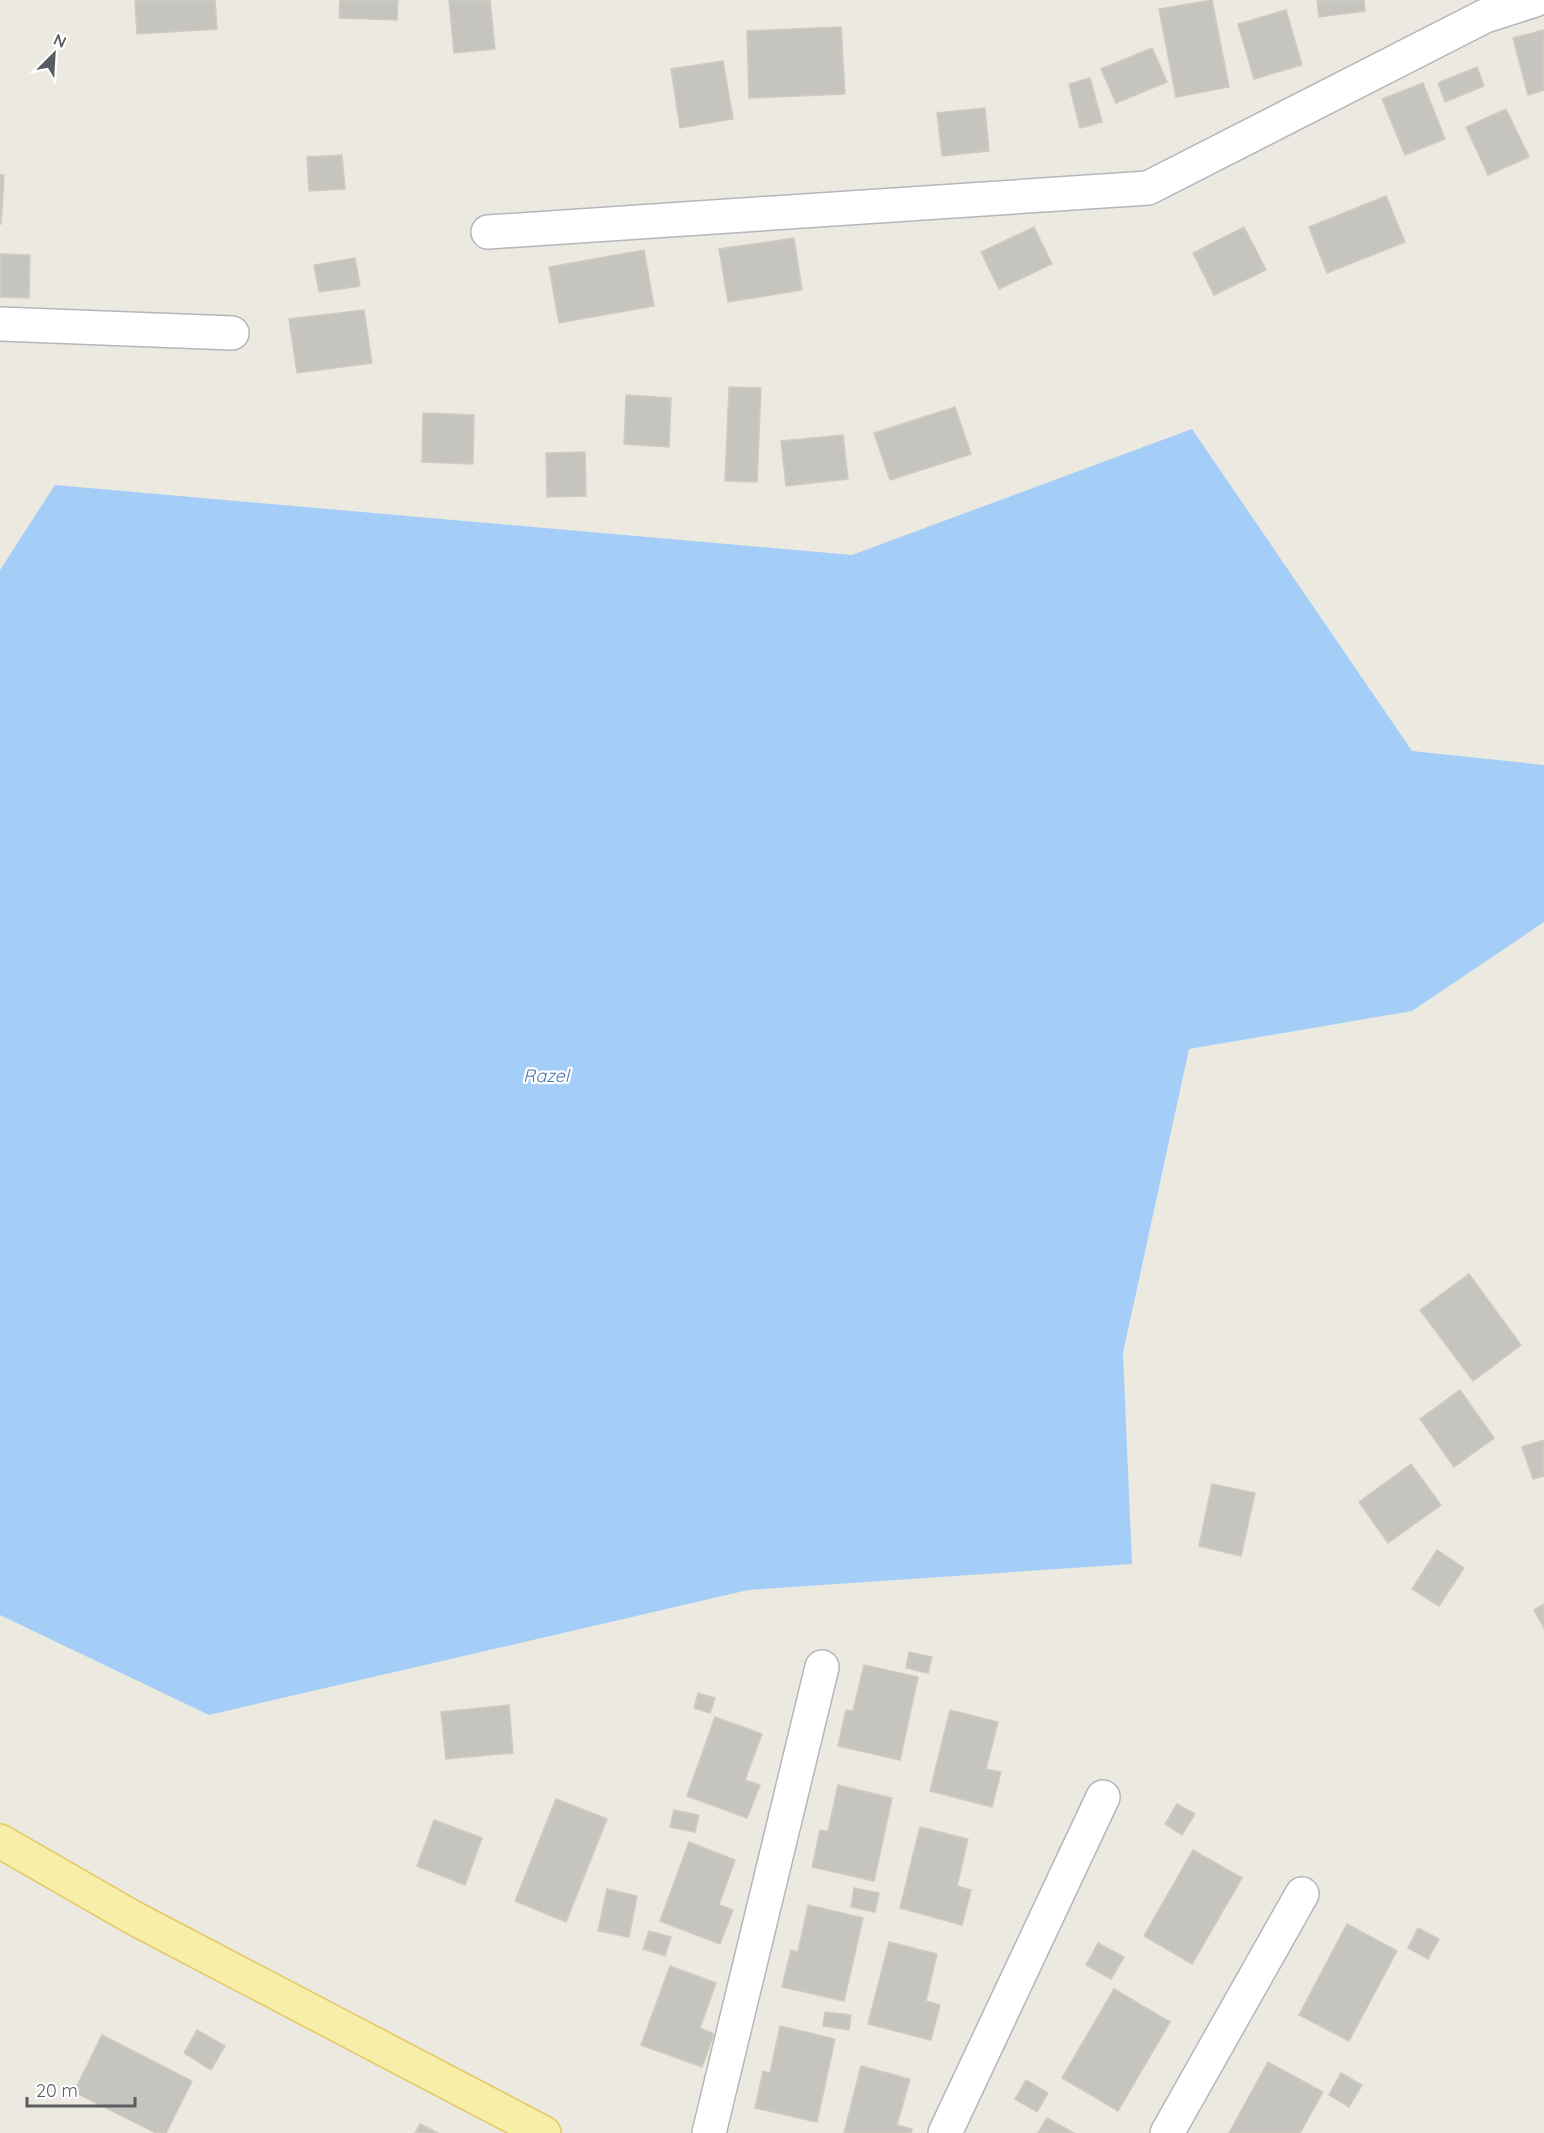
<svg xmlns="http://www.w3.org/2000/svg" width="1544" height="2133" viewBox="0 0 1544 2133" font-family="Quicksand,sans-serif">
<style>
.water{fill:#a4cef7}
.building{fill:#c6c4be;stroke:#cfcbbf;stroke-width:1.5}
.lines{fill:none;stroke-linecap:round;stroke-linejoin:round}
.minor-casing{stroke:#b3b6ba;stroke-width:36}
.major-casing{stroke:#e4c760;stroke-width:36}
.minor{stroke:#fff;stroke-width:33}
.major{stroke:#f7efa9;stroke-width:33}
.labels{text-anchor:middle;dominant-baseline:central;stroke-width:4.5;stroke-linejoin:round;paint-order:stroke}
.water-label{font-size:18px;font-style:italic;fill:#4774af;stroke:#fff}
</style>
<rect width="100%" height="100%" fill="#ebe9e0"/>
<!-- water -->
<polygon class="water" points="1192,429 1412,751 1544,765 1544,922 1412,1011 1189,1049 1123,1353 1132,1564 748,1590 209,1715 0,1615 0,570 55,485 852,555"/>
<!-- building -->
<g class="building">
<polygon points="135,0 215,0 217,29 137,34"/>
<polygon points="340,0 398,0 397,20 339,18"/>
<polygon points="449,0 490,0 495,49 454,53"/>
<polygon points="1212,0 1229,87 1176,97 1159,9"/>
<polygon points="1317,0 1364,0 1365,11 1319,17"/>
<polygon points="1286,10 1302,65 1254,79 1238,24"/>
<polygon points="841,27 845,94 749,98 747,31"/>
<polygon points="1544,30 1544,90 1528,95 1513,38"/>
<polygon points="1152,48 1167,82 1116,103 1101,69"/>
<polygon points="723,61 733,119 680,128 671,69"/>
<polygon points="1477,67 1484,86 1445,102 1438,83"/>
<polygon points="1090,78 1102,122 1080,128 1069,84"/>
<polygon points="1423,83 1445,139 1405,155 1382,99"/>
<polygon points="985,108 989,151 942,156 937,113"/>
<polygon points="1506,109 1529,157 1488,175 1466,127"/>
<polygon points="342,155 345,189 309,191 307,157"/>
<polygon points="0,175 4,175 1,224 0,224"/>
<polygon points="1386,196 1405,242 1327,273 1309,227"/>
<polygon points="1034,227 1052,264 999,289 981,252"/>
<polygon points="1244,227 1266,270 1214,295 1193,253"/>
<polygon points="794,238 802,290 728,302 719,249"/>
<polygon points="644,250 654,306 559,323 549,267"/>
<polygon points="0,254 30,255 29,298 0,297"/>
<polygon points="355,258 360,286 319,292 314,265"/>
<polygon points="364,310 372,363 297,373 289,319"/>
<polygon points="729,387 761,388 757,482 725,481"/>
<polygon points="626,395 671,398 669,447 624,444"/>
<polygon points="955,407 971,454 890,480 874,433"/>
<polygon points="423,413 474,415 473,464 422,462"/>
<polygon points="843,435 848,479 786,486 781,441"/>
<polygon points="585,452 586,496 547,497 546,453"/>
<polygon points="1469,1274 1521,1345 1473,1381 1420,1310"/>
<polygon points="1460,1390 1494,1438 1454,1467 1420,1419"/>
<polygon points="1544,1440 1544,1476 1533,1479 1522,1447"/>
<polygon points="1411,1464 1441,1505 1388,1543 1359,1502"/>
<polygon points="1212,1484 1255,1493 1241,1556 1199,1546"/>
<polygon points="1437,1550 1464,1568 1439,1606 1412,1589"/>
<polygon points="1544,1604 1544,1628 1534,1610"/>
<polygon points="909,1652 932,1657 928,1673 906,1668"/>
<polygon points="864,1665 918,1677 900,1760 838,1746 846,1710 853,1711"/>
<polygon points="698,1693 715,1698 710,1713 694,1708"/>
<polygon points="509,1705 513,1753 446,1759 441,1712"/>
<polygon points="950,1710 998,1722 986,1769 1001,1772 992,1807 930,1791"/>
<polygon points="715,1717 762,1734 745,1780 760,1785 747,1818 687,1796"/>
<polygon points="838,1785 892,1798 874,1881 812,1867 820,1830 828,1831"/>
<polygon points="556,1799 607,1819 566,1922 515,1901"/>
<polygon points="1177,1804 1195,1814 1182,1835 1165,1824"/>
<polygon points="674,1810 699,1815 695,1832 670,1827"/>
<polygon points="434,1820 482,1838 465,1885 417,1866"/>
<polygon points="920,1827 968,1839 957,1886 971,1890 962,1925 900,1908"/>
<polygon points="689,1842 735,1860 719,1905 733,1910 720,1944 660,1921"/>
<polygon points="1193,1850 1242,1878 1192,1964 1144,1936"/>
<polygon points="854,1888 879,1893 875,1912 851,1907"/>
<polygon points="607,1889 637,1896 629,1937 598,1931"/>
<polygon points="808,1905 863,1918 844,2001 782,1987 791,1950 798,1952"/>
<polygon points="1347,1924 1397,1951 1349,2041 1299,2015"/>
<polygon points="1418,1928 1439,1939 1428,1959 1408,1948"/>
<polygon points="649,1931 671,1937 665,1956 643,1949"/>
<polygon points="889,1942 937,1954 926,2001 940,2005 931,2040 868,2024"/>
<polygon points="1098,1943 1124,1957 1111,1979 1086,1965"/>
<polygon points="670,1966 716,1983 700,2028 714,2034 702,2067 641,2045"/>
<polygon points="1114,1989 1170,2022 1118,2111 1062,2078"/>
<polygon points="825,2012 851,2015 849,2030 823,2026"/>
<polygon points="780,2026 835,2039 817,2122 755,2108 763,2071 770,2073"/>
<polygon points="197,2030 225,2046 211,2070 184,2053"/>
<polygon points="102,2035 192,2081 166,2133 156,2133 74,2092"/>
<polygon points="1268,2062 1323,2092 1300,2133 1229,2133"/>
<polygon points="861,2066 910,2079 897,2125 912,2129 911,2133 844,2133"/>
<polygon points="1341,2073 1362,2085 1349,2107 1329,2095"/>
<polygon points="1026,2080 1048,2093 1037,2112 1015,2099"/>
<polygon points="1047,2118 1074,2133 1038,2133"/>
<polygon points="420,2124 438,2133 415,2133"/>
</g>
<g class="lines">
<!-- minor casing -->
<g class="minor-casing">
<g id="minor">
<polyline points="488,232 1148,188 1485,16 1535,0"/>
<polyline points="0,324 232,333"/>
<polyline points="709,2133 822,1667"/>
<polyline points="945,2133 1103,1797"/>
<polyline points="1167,2133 1302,1894"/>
</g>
</g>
<!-- major casing -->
<g class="major-casing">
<polyline id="major" points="0,1841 132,1917 544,2133"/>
</g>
<!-- minor -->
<use href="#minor" class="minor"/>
<!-- major -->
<use href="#major" class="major"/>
</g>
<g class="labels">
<!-- water labels -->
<g class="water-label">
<text x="546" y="1075">Razel</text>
</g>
</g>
<!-- north arrow -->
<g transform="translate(54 54) rotate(24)" stroke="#ffffff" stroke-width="4.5" paint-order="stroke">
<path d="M0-4.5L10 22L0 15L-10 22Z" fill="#595c60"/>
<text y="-9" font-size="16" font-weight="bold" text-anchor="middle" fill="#595c60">N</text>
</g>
<!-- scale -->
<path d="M27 2097v9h108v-9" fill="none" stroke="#595c60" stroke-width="3"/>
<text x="36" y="2097" font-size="18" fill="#595c60" stroke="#ffffff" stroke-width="4.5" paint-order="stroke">20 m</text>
</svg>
